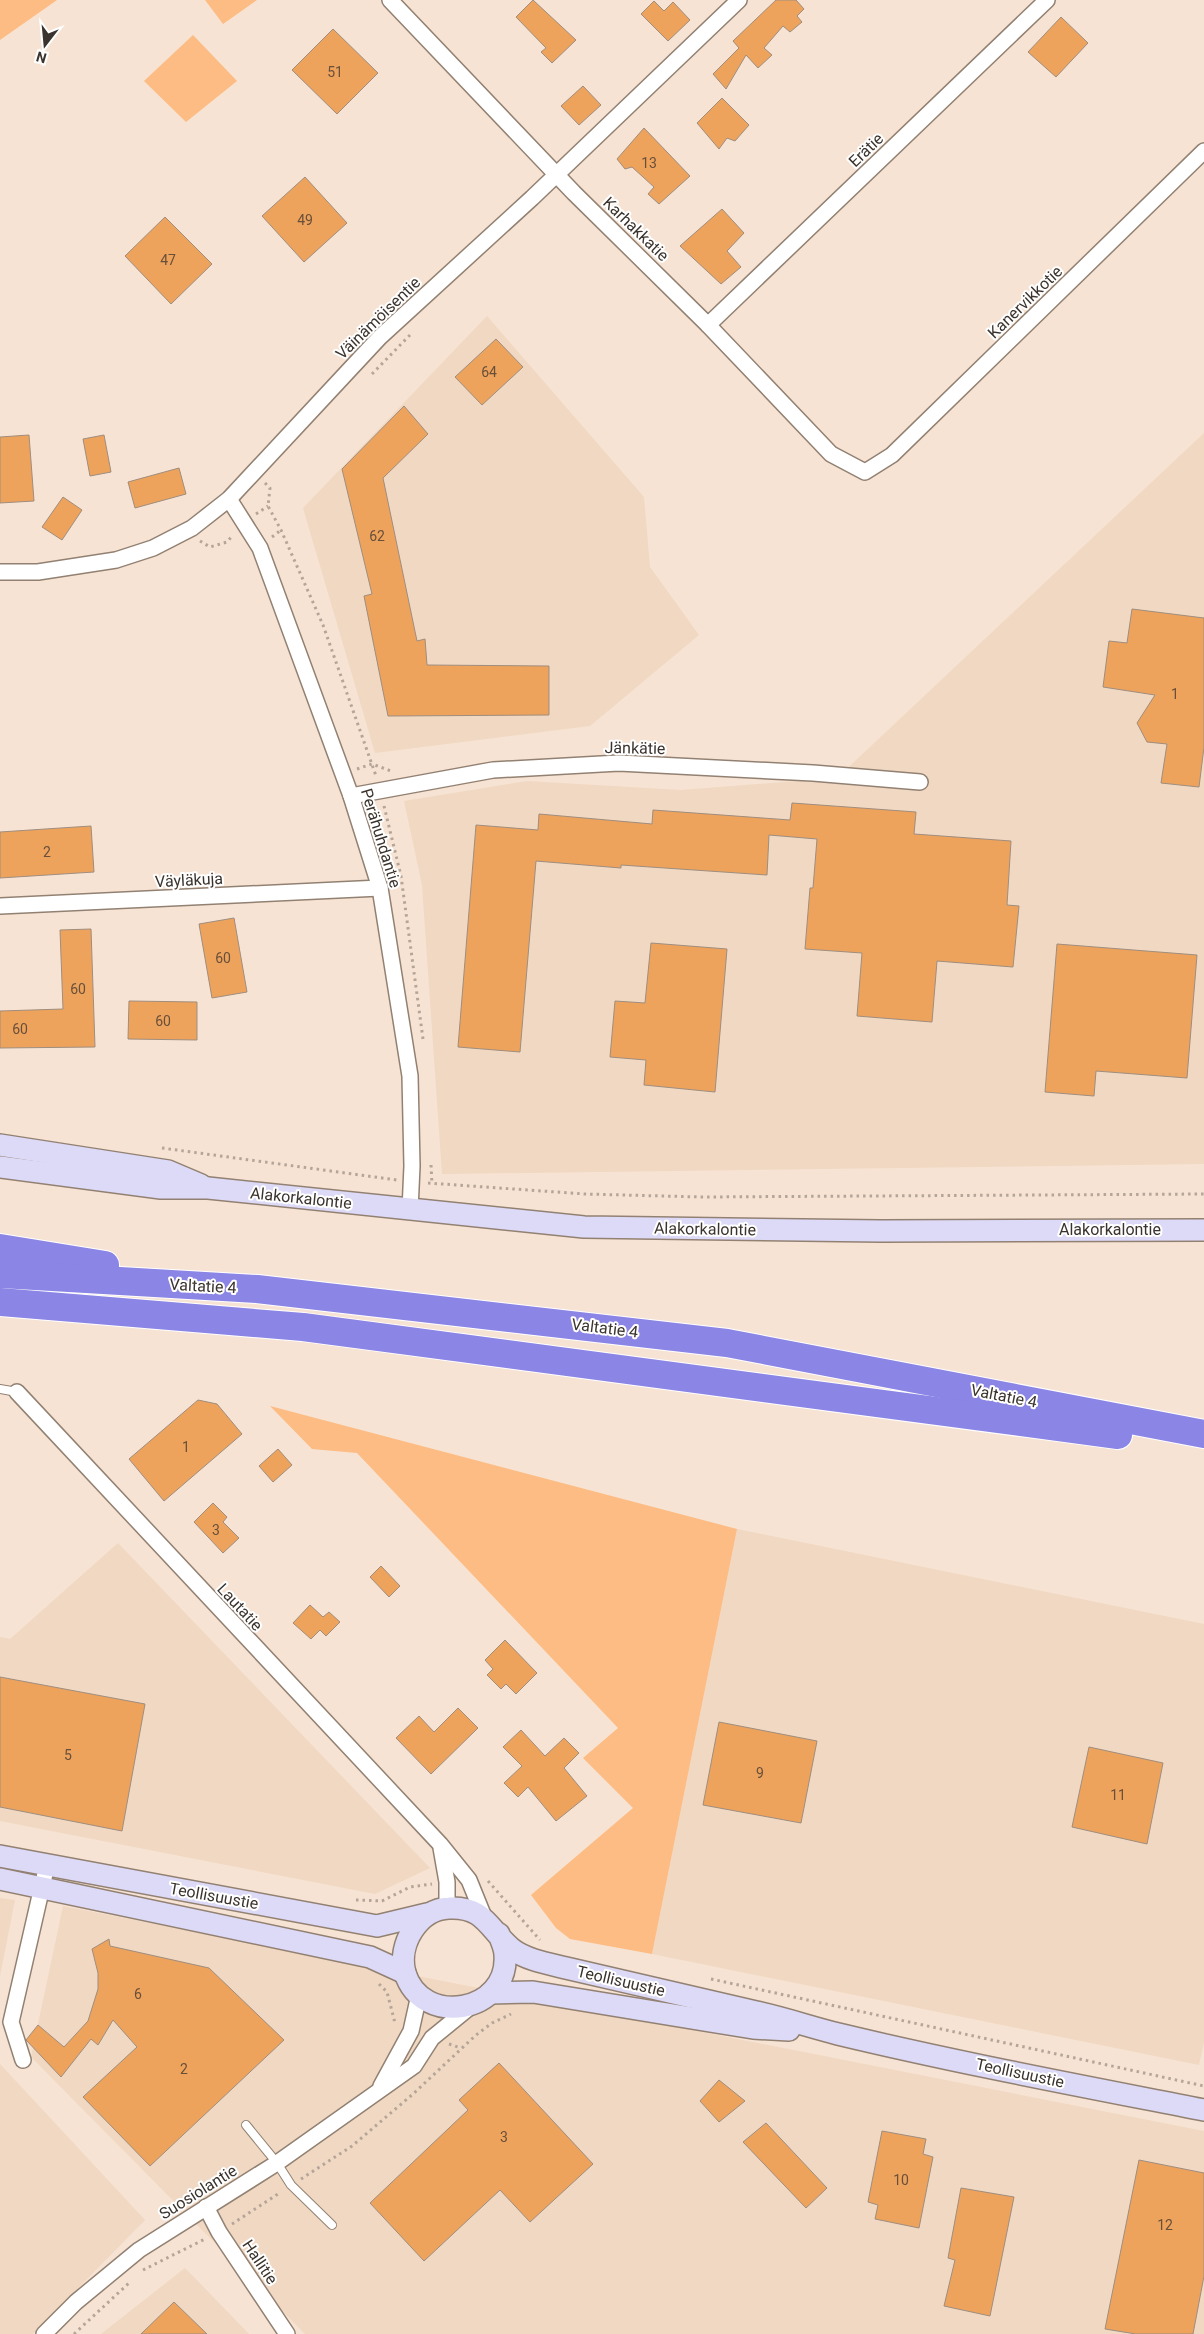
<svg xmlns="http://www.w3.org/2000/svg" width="1204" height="2334" viewBox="0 0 1204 2334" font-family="Roboto,sans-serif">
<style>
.built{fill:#f0d8c2}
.green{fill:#fcbc83}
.building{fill:#eea35d;stroke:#9f8d7e}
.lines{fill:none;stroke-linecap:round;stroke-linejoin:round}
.lane-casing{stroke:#928172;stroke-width:10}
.street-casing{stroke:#928172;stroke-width:18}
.secondary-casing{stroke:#928172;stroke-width:24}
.highway-casing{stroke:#fff;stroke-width:30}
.path{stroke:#b5a599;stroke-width:3;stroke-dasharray:2.5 4;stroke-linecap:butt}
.lane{stroke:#fff;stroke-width:8}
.street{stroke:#fff;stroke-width:15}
.secondary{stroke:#dcdaf7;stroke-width:21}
.highway{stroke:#8b85e5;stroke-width:28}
.labels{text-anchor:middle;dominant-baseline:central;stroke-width:4;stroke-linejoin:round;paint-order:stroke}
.number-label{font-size:14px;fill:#684f39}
.street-label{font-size:16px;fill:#3b332d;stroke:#fff}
</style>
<rect width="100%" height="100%" fill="#f7e3d3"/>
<!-- built -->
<g class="built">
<polygon points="487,316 644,497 650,567 699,635 590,726 375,753 303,508"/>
<polygon points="1204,433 1204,1164 442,1174 422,885 404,801 527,781 681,790 837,778"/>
<polygon points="737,1529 1204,1624 1204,2042 1199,2065 652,1954"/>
<polygon points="118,1543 430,1868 375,1894 0,1821 0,1637 10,1639"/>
<polygon points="0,1898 15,1900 0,1976"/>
<polygon points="63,1906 1204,2131 1204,2334 305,2334 31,2057"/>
<polygon points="0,2064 145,2220 33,2334 0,2334"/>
<polygon points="185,2268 249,2334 101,2334"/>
</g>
<!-- green -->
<g class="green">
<polygon points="0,0 57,0 0,40"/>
<polygon points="205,0 257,0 223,24"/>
<polygon points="193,35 237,81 186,122 144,81"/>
<polygon points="270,1406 737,1529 652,1954 570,1939 556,1928 531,1895 633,1808 583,1758 618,1728 357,1453 312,1449"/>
</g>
<!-- building -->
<g class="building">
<polygon points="533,0 576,40 552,63 541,52 546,48 516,17"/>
<polygon points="776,0 796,0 804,9 797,16 802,22 790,32 783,26 764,48 772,55 758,68 746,55 726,89 713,74 739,48 733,41"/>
<polygon points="654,1 664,11 673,2 690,20 668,41 641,14"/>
<polygon points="1061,17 1088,43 1056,77 1028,52"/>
<polygon points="333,29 378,73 337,114 292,70"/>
<polygon points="583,86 601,105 579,125 561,106"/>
<polygon points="722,98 749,125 735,141 727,138 719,149 697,123"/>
<polygon points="644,128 690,176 659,204 648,194 654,187 632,167 625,169 617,159"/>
<polygon points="305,177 347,223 304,262 262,216"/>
<polygon points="722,209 744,233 727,251 741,267 721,284 680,246"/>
<polygon points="165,217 212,264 171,304 125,256"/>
<polygon points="496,339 523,367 482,405 455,377"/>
<polygon points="404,406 428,434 383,478 417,641 425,639 427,665 549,666 549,715 388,716 364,596 372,594 342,469"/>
<polygon points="29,435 34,501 0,503 0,437"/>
<polygon points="104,435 111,472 90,476 83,439"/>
<polygon points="179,468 186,494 135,508 128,482"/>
<polygon points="63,497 82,510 62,540 42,527"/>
<polygon points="1132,609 1204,618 1204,747 1199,787 1161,783 1167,744 1147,742 1137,723 1155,695 1103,687 1109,641 1127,643"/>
<polygon points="792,803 916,812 914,834 1011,841 1007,905 1019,906 1013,967 937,961 932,1022 857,1016 862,953 805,949 810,888 813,888 817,839 769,835 767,875 621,865 621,868 536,861 520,1052 458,1047 476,825 538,830 539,814 652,824 653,810 790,820"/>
<polygon points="91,826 94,872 0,878 0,832"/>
<polygon points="234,918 247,992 212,998 199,924"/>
<polygon points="91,929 95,1047 0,1048 0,1011 63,1009 60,930"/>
<polygon points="651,943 727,949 715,1092 644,1085 646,1060 610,1057 615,1001 645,1003"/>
<polygon points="1057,944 1197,955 1187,1078 1096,1071 1094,1096 1045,1092"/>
<polygon points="129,1001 197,1002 197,1040 128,1039"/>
<polygon points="198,1400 217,1404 242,1434 164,1501 129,1459"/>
<polygon points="278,1449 292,1465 273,1482 259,1466"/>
<polygon points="213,1503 227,1517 223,1522 239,1538 223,1553 194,1522"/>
<polygon points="381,1566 400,1586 389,1597 370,1577"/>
<polygon points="310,1605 323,1617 329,1612 340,1622 326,1636 320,1630 311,1639 293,1623"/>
<polygon points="505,1640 537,1673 516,1694 506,1684 501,1689 487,1675 493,1669 485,1660"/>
<polygon points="0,1677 145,1704 122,1831 0,1807"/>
<polygon points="458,1708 478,1728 431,1774 396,1738 419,1716 434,1732"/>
<polygon points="719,1722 817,1741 801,1823 703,1805"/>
<polygon points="521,1730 545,1756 564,1738 579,1753 564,1768 587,1796 556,1821 528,1787 518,1797 504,1783 522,1766 503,1747"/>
<polygon points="1089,1747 1163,1763 1147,1844 1072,1827"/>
<polygon points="109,1939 110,1946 209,1968 284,2040 150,2166 83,2097 137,2047 113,2020 98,2045 91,2039 61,2077 26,2040 38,2025 64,2047 88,2021 98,1989 98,1973 92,1949"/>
<polygon points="499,2063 593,2164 530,2222 500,2190 424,2261 370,2203 468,2110 459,2100"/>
<polygon points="719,2080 745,2101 719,2122 700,2101"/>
<polygon points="766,2123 827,2188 806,2208 743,2142"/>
<polygon points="882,2131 926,2139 923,2154 933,2157 919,2228 875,2219 878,2205 868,2202"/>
<polygon points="1139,2160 1204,2173 1204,2276 1193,2334 1136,2334 1105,2329"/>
<polygon points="961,2188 1014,2197 990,2316 944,2306 955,2260 948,2258"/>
<polygon points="174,2302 207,2334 141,2334"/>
</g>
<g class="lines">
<!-- lane casing -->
<g class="lane-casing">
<g id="lane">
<polyline points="0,1389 17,1392"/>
<polyline points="246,2125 277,2163 291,2185 332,2225"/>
</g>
</g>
<!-- street casing -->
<g class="street-casing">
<g id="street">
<polyline points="390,0 574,193 708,325 831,454 865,472 892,455 1204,151"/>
<polyline points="708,325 1047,0"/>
<polyline points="229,499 260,548 351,796 380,888 410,1076 412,1166 410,1210"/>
<polyline points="0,572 38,572 116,560 153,548 192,528 229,499 380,337 532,198 739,0"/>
<polyline points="351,796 493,770 619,763 813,773 920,782"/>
<polyline points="0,906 380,888"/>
<polyline points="17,1392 440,1844 469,1880 484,1917"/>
<polyline points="441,1848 447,1882 447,1907"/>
<polyline points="23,2060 11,2022 47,1865"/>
<polyline points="381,2086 411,2031 419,1995"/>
<polyline points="206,2207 219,2232 287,2334"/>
<polyline points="44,2334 76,2302 139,2250 277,2163 414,2066 432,2038 470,2007"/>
</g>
</g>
<!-- secondary casing -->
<g class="secondary-casing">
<g id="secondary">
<polyline points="0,1145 168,1171 201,1185"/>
<polyline points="0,1167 161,1188 208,1188 584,1227 881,1231 1204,1230"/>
<polyline points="0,1856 377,1926 427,1914"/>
<polyline points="0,1879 370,1957 405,1973"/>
<path d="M499 1934C501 1941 505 1948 505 1955 509 2013 422 2028 405 1973 397 1944 419 1909 449 1908 485 1906 489 1930 512 1949 526 1960 550 1964 566 1968 630 1983 693 1997 756 2012 784 2018 810 2027 838 2034 959 2063 1082 2086 1204 2110"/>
<polyline points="491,1993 533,1992 753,2028 789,2030"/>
</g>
</g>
<!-- highway casing -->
<g class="highway-casing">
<g id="highway">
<polyline points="0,1248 105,1265"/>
<polyline points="0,1274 257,1289 727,1343 1204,1434"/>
<polyline points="0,1302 303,1327 1118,1435"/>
</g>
</g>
<!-- path -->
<g class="path">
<polyline points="372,374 410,335"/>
<polyline points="265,483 270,488 268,506 281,530 323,625 376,776"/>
<polyline points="256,514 268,506"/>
<polyline points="272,537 281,530"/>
<polyline points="200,541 210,547 227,542 233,535"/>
<polyline points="357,769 372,764 391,771"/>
<polyline points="384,806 401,876 423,1039"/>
<polyline points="162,1148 397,1180"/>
<polyline points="431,1165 432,1184"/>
<polyline points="428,1183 585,1194 702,1197 1204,1194"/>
<polyline points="488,1881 540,1940"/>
<polyline points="356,1900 382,1901 410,1887 432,1884"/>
<polyline points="711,1979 1204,2086"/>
<polyline points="379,1984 387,1992 395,2023"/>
<polyline points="449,2044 461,2048"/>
<polyline points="301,2179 352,2146 413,2094 476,2035 492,2023 511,2014"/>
<polyline points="232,2224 281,2192"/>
<polyline points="143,2270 205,2239"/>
<polyline points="74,2334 129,2283"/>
</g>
<!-- lane -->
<use href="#lane" class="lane"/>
<!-- street -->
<use href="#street" class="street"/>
<!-- secondary -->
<use href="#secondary" class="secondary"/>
<!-- highway -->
<use href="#highway" class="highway"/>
</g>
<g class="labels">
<!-- number labels -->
<g class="number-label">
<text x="335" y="72">51</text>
<text x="649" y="163">13</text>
<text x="305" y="220">49</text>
<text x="168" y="260">47</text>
<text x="489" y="372">64</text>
<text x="377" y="536">62</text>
<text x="1175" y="694">1</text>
<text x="47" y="852">2</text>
<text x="223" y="958">60</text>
<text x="78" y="989">60</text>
<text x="163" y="1021">60</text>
<text x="20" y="1029">60</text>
<text x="186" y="1447">1</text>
<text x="216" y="1530">3</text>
<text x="68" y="1755">5</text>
<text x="760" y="1773">9</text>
<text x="1118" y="1795">11</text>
<text x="138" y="1994">6</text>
<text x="184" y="2069">2</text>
<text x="504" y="2137">3</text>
<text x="901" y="2180">10</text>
<text x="1165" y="2225">12</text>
</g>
<!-- street labels -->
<g class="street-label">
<text transform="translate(866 150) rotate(-44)">Erätie</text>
<text transform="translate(636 229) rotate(44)">Karhakkatie</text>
<text transform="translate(1025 302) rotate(-44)">Kanervikkotie</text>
<text transform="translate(378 318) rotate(-44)">Väinämöisentie</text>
<text transform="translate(635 748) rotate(1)">Jänkätie</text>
<text transform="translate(381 838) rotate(73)">Perähuhdantie</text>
<text transform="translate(189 880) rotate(-3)">Väyläkuja</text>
<text transform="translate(301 1198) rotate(6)">Alakorkalontie</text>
<text transform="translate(705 1229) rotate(1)">Alakorkalontie</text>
<text x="1110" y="1229">Alakorkalontie</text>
<text transform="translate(203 1286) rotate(3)">Valtatie 4</text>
<text transform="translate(605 1328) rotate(7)">Valtatie 4</text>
<text transform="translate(1004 1396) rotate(11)">Valtatie 4</text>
<text transform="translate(240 1607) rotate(47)">Lautatie</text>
<text transform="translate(214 1896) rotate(10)">Teollisuustie</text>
<text transform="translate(621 1981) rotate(13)">Teollisuustie</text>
<text transform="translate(1020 2073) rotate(12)">Teollisuustie</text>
<text transform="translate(198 2192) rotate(-32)">Suosiolantie</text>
<text transform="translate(260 2262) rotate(56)">Hallitie</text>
</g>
</g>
<!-- north arrow -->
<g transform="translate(45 45) rotate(196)" stroke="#ffffff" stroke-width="4" paint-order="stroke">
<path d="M0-4L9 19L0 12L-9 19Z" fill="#3b332d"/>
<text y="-8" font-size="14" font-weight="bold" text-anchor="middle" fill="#3b332d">N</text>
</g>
</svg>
